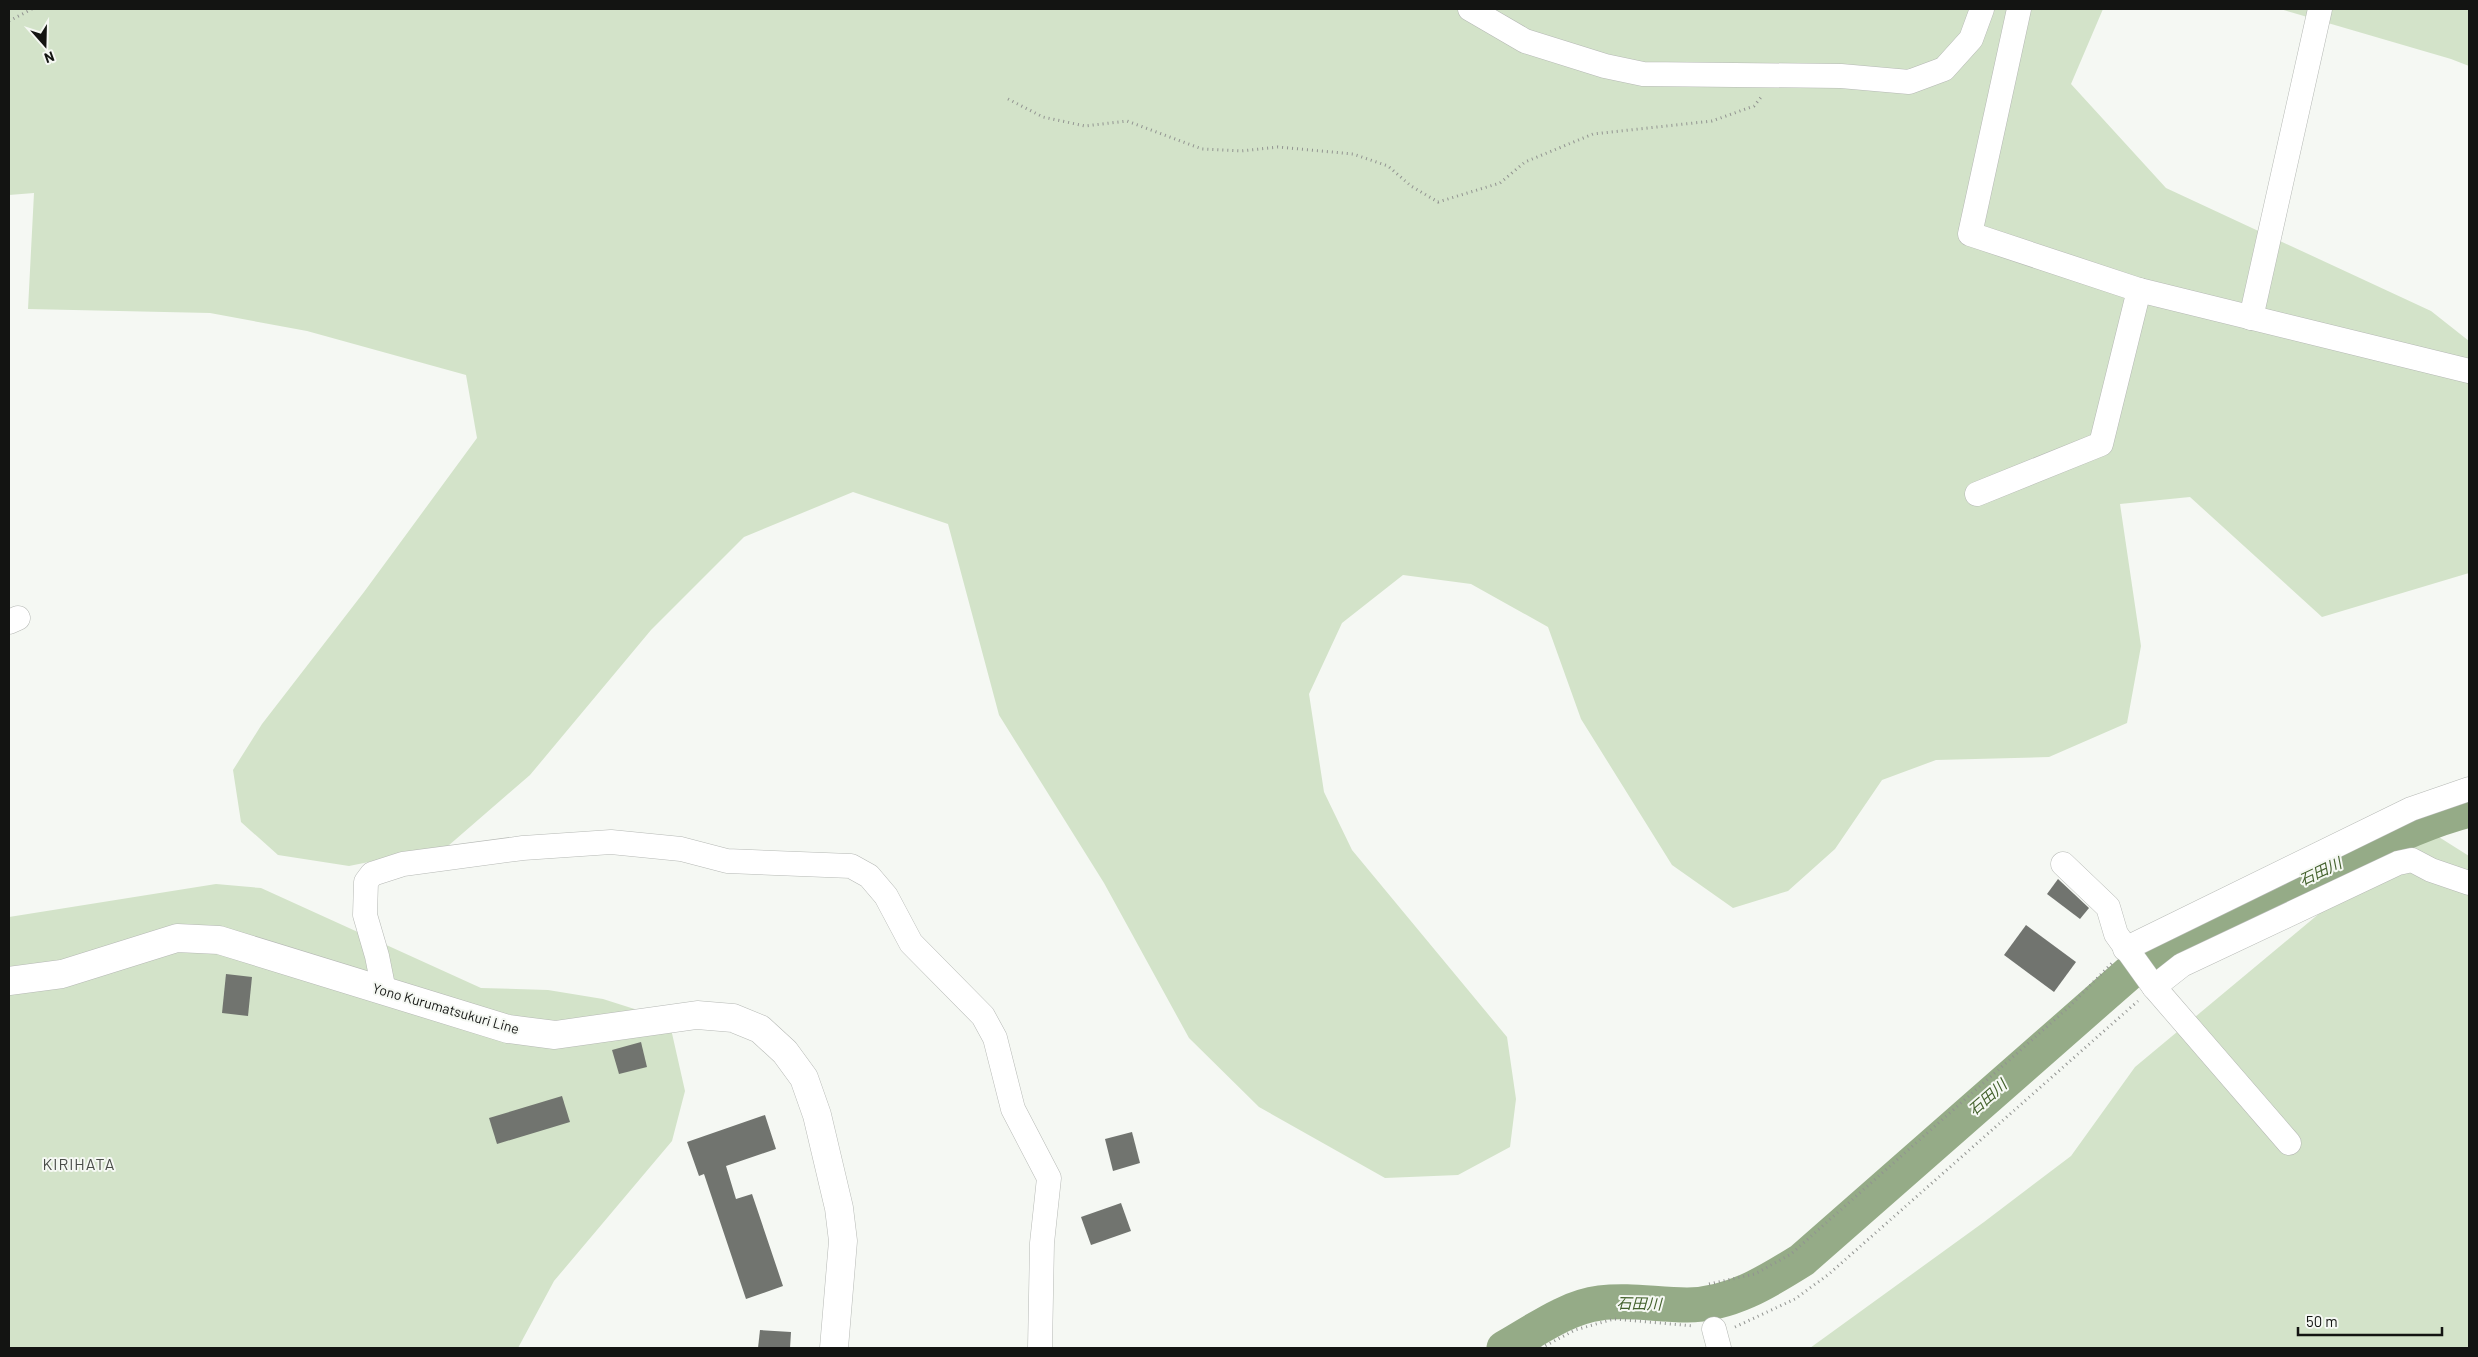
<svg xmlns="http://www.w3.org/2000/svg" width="2478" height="1357" viewBox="0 0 2478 1357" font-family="Barlow,'Noto Sans JP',sans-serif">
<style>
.green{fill:#d3e3c9}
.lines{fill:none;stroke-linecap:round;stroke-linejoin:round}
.river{stroke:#95ab87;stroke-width:35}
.building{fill:#71746f}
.street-casing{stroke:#b6b9b5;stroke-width:25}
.secondary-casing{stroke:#b6b9b5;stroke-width:29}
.path{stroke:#929491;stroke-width:3;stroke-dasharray:1 4;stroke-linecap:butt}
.street{stroke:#fff;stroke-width:24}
.secondary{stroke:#fff;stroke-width:28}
.labels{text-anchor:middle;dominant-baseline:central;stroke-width:4;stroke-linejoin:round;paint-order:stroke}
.street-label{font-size:14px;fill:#131412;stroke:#f5f8f3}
.water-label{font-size:15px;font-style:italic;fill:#43612c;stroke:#f5f8f3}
.quarter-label{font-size:16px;letter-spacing:1px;fill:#494c48;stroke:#f5f8f3}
</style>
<rect width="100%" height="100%" fill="#f5f8f3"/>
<!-- green -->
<g class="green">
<polygon points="9,9 2103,9 2071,84 2166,188 2431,311 2469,341 2469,573 2322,617 2190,497 2120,504 2141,646 2127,723 2049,757 1936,760 1882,780 1835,849 1788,891 1733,908 1672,865 1581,719 1548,627 1471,584 1403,575 1342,623 1309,694 1324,792 1352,850 1507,1037 1516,1099 1510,1147 1458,1175 1385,1178 1259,1107 1189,1038 1104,883 999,715 948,524 853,492 744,537 651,630 530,775 448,846 349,866 278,855 241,822 233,770 262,724 364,592 477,438 466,375 307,331 210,313 28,309 34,193 9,195"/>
<polygon points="2280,9 2469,9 2469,66 2451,59"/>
<polygon points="2423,827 2469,856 2469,1348 1810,1348 1984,1222 2071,1156 2135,1067"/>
<polygon points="216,884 261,888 481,988 548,990 603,999 669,1020 685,1091 672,1141 554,1281 518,1348 9,1348 9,917"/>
</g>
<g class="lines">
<!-- river -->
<path class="river" d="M1504 1348C1533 1332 1566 1307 1600 1303 1629 1299 1657 1305 1687 1305 1730 1305 1767 1282 1802 1260L2129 973C2198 929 2271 893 2345 860 2386 841 2426 821 2469 810"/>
</g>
<!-- building -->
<g class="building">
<polygon points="2058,879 2089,908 2080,919 2047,894"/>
<polygon points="2026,925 2076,962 2054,992 2004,955"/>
<polygon points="226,974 252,977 248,1016 222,1013"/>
<polygon points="641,1042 647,1067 619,1074 612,1050"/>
<polygon points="562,1096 570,1122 497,1144 489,1118"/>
<polygon points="765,1115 776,1149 726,1166 736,1199 752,1194 783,1286 746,1299 704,1174 699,1176 687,1142"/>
<polygon points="1132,1132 1140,1163 1113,1171 1105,1139"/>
<polygon points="1121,1203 1131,1231 1091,1245 1081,1217"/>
<polygon points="760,1330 791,1332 790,1348 758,1348"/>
</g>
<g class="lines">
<!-- street casing -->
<g class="street-casing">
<g id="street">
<polyline points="1470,9 1525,41 1605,66 1643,74 1841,76 1909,82 1944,69 1971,39 1982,9"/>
<polyline points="2019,9 1970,234 2139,290 2469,371"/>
<polyline points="2251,318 2320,9"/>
<polyline points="1977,494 2101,444 2139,290"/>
<polyline points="9,622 18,618"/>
<polyline points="2063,864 2108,907 2116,934 2154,987 2289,1143"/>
<polyline points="2125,949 2411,809 2469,789"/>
<polyline points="2154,987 2182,965 2398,863 2412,860 2431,870 2469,883"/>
<polyline points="384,991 377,956 365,915 366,882 372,874 403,864 523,848 611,842 681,849 727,861 851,866 869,876 886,896 911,943 983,1016 995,1038 1013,1109 1049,1178 1042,1243 1040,1348"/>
<polyline points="1714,1329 1719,1348"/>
</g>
</g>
<!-- secondary casing -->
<g class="secondary-casing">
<polyline id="secondary" points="9,981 62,974 177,938 219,940 508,1029 555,1035 697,1015 733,1018 760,1029 785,1052 804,1078 817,1115 839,1208 843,1241 834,1348"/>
</g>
<!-- path -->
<g class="path">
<polyline points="9,21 32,9"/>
<polyline points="1008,99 1043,117 1085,126 1127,121 1202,149 1241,151 1278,147 1353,154 1388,166 1411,186 1438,202 1500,183 1525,162 1593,134 1712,121 1754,106 1762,96"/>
<polyline points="1709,1284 1755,1274 1791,1254 2069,1007 2112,963"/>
<polyline points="1735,1327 1795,1299 1829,1274 2138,1001"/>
<polyline points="1541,1348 1575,1330 1614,1319 1694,1326"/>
</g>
<!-- street -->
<use href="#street" class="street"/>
<!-- secondary -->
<use href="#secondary" class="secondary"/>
</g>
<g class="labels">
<!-- street labels -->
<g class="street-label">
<text transform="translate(446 1008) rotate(16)">Yono Kurumatsukuri Line</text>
</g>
<!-- water labels -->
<g class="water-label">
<text transform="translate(2320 871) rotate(-25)">石田川</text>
<text transform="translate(1987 1097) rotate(-41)">石田川</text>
<text transform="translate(1639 1303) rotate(1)">石田川</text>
</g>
<!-- quarter labels -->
<g class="quarter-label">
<text x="79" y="1163">KIRIHATA</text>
</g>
</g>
<!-- border -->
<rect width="2478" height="1357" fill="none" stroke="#131412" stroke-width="20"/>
<!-- north arrow -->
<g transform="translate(45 45) rotate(160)" stroke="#f5f8f3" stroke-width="4" paint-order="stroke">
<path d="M0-4L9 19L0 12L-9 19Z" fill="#131412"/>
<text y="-8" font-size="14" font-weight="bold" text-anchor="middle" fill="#131412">N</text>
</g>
<!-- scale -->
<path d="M2298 1327v8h144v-8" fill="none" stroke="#131412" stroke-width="2.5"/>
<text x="2306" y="1327" font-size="15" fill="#131412" stroke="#f5f8f3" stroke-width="4" paint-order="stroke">50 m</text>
</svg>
